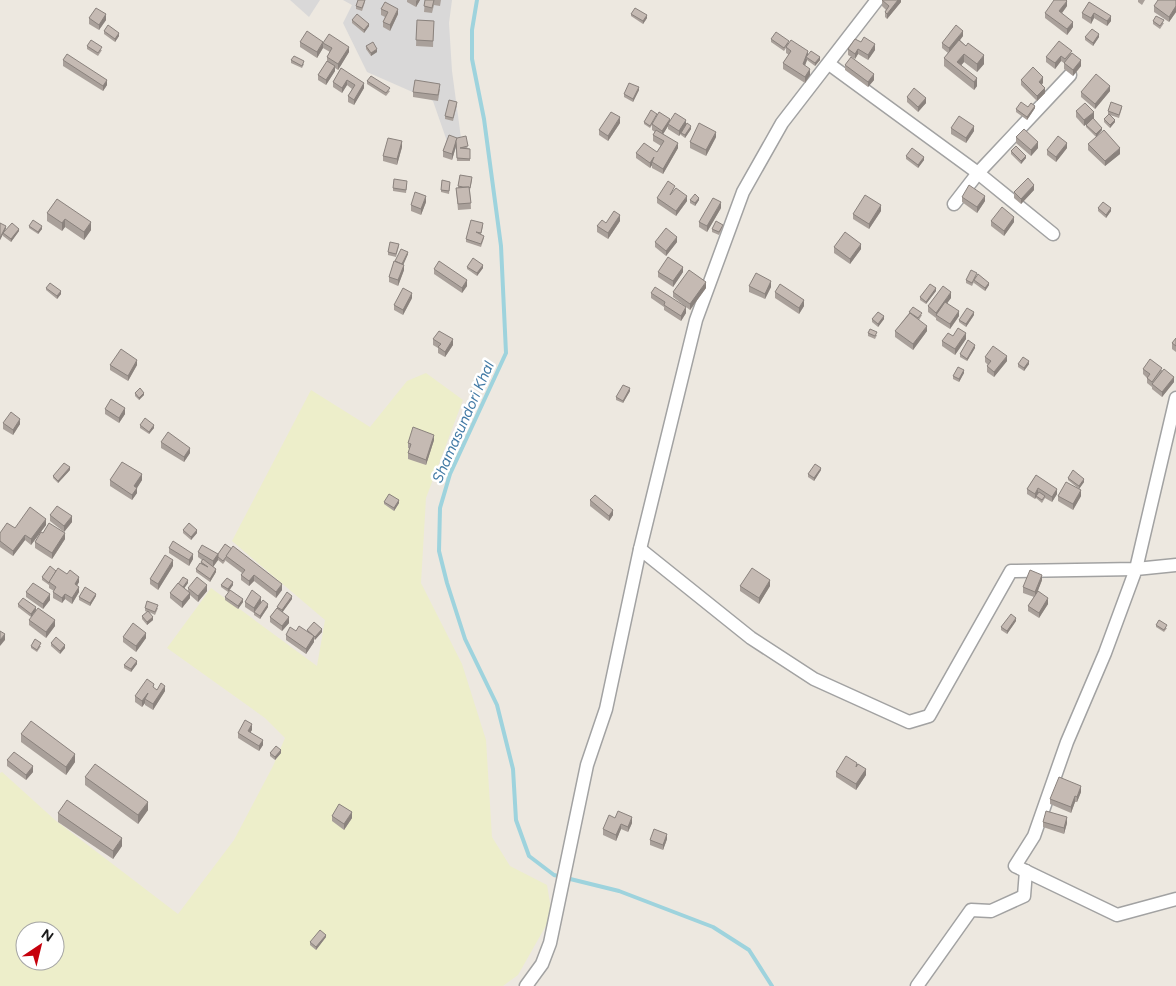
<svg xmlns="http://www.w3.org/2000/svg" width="1176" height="986" viewBox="0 0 1176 986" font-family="Figtree,sans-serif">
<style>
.residential{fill:#d9d8d8}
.farmland{fill:#edeeca;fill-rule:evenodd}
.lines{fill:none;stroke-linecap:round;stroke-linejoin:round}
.stream{stroke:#9ed3dd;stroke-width:4}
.street-casing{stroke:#a2a2a2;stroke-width:15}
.street{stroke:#fff;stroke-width:12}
.wall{fill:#a9a09a}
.shaded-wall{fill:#8a827d}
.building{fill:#c5bab3;stroke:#8a827d}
.labels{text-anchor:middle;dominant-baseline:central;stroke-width:5;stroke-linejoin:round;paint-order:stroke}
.water-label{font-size:15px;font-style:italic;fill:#427aa5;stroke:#fff}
</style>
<rect width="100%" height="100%" fill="#ede8e0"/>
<!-- residential -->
<g class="residential">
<polygon points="290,0 320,0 309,17"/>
<polygon points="343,0 452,0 449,23 452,71 463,153 449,147 433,101 367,72 343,23 352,5"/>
</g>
<!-- farmland -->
<path class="farmland" d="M426 373 463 400 426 498 421 583 462 664 486 740 492 837 510 866 547 885 552 915 518 975 503 986H0V773L2 772 55 820 178 914 234 840 273 766 285 738 265 718 167 648 211 588 317 666 325 620 232 541 311 390 370 427 407 381ZM25 931H55V961H25Z"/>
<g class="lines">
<!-- stream -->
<polyline class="stream" points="477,0 472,30 472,59 484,119 501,246 506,353 450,474 440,508 439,551 447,583 465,639 497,705 513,769 516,820 529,856 554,875 619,891 713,927 749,950 772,986"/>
<!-- street casing -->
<g class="street-casing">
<g id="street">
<polyline points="829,64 978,173 1053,234"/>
<polyline points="954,204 978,173 1070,75"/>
<polyline points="640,549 751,638 814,679 909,722 929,716 1011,571 1136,569 1176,398"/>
<polyline points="1176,565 1136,569 1105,653 1067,742 1034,836 1015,866 1117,915 1176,899"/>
<polyline points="526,986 542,964 550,943 587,765 606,709 640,549 696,320 743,192 782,123 877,0"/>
<polyline points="917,986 971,910 991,911 1024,896 1026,871"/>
</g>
</g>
<!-- street -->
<use href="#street" class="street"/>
</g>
<!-- wall -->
<g class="wall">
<polygon points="407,0 420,0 416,7 407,2"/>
<polygon points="425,0 441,0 440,6 434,5 432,13 424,12"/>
<polygon points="882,0 901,0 901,2 887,19 885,17 885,12 886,10 882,6"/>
<polygon points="1138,0 1145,0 1142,5 1138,2"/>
<polygon points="1176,0 1176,12 1169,22 1154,12 1154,6"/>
<polygon points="365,2 362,11 356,9 356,6"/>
<polygon points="1089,2 1111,21 1107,26 1094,18 1091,24 1082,18 1082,13"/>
<polygon points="1067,6 1062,13 1073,27 1067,35 1045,18 1045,13"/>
<polygon points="381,9 398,14 390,31 383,27 383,22 385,17 381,15"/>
<polygon points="631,14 647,18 643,24 631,16"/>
<polygon points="89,18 106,20 99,30 89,24"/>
<polygon points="352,20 369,26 364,33 352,23"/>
<polygon points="417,20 434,21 433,47 416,46"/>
<polygon points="1153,21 1164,23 1160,29 1153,24"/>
<polygon points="104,31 119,36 115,42 104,34"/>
<polygon points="963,36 960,40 984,64 977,72 964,62 961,65 977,86 974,90 944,66 944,58 948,53 942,48 942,43"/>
<polygon points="1085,37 1099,37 1093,46 1085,40"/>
<polygon points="771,39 789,43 808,54 820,60 815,66 807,60 805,66 810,75 805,83 783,69 783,63 789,55 786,53 786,48 784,51 771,42"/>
<polygon points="300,42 323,42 349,52 338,70 335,68 335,71 326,85 318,80 318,75 327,62 327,57 330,52 323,48 317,58 300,47"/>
<polygon points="861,42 875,50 868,60 858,54 855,59 848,55 848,49"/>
<polygon points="87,46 102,50 98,56 87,49"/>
<polygon points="366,46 377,52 371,56 366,49"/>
<polygon points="1072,53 1081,66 1073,76 1064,69 1064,63 1061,61 1055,69 1046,62 1046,57"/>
<polygon points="63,60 107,85 103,91 63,66"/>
<polygon points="291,60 304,64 302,68 291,63"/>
<polygon points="845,65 874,80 868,87 845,70"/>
<polygon points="341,68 364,88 354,105 348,102 348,96 352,89 347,85 342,93 333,87 333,82"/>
<polygon points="1021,80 1043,83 1042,84 1045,93 1037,101 1021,85"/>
<polygon points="367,81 390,91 386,96 367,84"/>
<polygon points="440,89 438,101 413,97 413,92"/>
<polygon points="639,90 633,102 624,97 624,94"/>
<polygon points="1110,91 1095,109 1081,97 1081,92"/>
<polygon points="907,97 926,103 918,112 907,102"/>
<polygon points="457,105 453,121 445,119 445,116"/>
<polygon points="1028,107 1035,108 1027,120 1016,112 1016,109"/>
<polygon points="1122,108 1119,118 1110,115 1115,122 1110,128 1104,122 1104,119 1109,114 1108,114 1108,111"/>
<polygon points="1076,111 1094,118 1084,126 1076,117"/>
<polygon points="644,122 670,122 686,124 691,129 685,138 681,135 681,134 679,136 668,129 668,126 663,134 678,148 663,174 652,168 652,165 650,168 636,158 636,153 657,152 661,146 653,141 653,135 655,132 652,130 652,125 650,128 644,124"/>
<polygon points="620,123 608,141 599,135 599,130"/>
<polygon points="1086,125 1102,130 1096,137 1086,127"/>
<polygon points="951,128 974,131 966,143 951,134"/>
<polygon points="449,135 468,148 470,149 470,161 457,161 456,146 452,160 443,157 443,151"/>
<polygon points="716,137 706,156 690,148 690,142"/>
<polygon points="1016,137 1038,148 1031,156 1016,143"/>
<polygon points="1088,144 1120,154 1105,166 1088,150"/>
<polygon points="402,147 397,165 383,161 383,156"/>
<polygon points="1067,148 1056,162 1047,155 1047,150"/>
<polygon points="1011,151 1026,158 1021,164 1011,154"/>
<polygon points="906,156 924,160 918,168 906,159"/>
<polygon points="460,175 472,180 470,190 471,209 458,210 456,188 458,188"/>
<polygon points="407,183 406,193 393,191 393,188"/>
<polygon points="450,184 449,194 441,192 441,190"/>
<polygon points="1034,190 1021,204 1014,198 1014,192"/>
<polygon points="962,197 985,201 977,213 962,202"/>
<polygon points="657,198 687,201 676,216 657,203"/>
<polygon points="57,199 91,230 84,240 65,227 62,231 47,221 47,213"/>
<polygon points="690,200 699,200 695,206 690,203"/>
<polygon points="426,202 421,215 411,211 411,205"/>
<polygon points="721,208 707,232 699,227 699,222"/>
<polygon points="1098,208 1111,211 1106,218 1098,211"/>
<polygon points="881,211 869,229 853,219 853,214"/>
<polygon points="620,221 608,239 597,232 597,226 606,223"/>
<polygon points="991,221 1014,222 1004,236 991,226"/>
<polygon points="0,223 6,228 4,233 19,231 11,242 3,236 3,234 0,240"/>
<polygon points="29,226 42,229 38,234 29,228"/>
<polygon points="483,226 481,234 484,238 481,247 466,242 466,239"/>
<polygon points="723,227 719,235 712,232 712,229"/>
<polygon points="655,242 677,242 666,256 655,247"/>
<polygon points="399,246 396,257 388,255 388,252"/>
<polygon points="834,247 861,249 850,264 834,253"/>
<polygon points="408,254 403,264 404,270 398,286 389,282 389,277 395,261"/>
<polygon points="467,267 483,268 477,276 467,269"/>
<polygon points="434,269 467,286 462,293 434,274"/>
<polygon points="658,272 683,272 673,287 658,277"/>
<polygon points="977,276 989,285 985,291 974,283 974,282 972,286 966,283 966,280"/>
<polygon points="749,286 771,287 765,299 749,292"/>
<polygon points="46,288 61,294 57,299 46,290"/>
<polygon points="706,288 690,310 673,297 673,292"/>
<polygon points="936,291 926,304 920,300 920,297"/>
<polygon points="775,292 804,306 799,314 775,298"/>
<polygon points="651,293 686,313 681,321 664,310 664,307 651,298"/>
<polygon points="412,298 403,315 394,310 394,305"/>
<polygon points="951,298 947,303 959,316 950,329 936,320 936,318 928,312 928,306"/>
<polygon points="909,313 922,315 919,320 927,331 913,350 895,337 895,331"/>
<polygon points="974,315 966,327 959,322 959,320"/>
<polygon points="872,319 884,319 878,327 872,322"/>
<polygon points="868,333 877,335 875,339 868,336"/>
<polygon points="953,336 966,339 955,355 942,346 942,341"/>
<polygon points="1176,338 1176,352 1172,349 1172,343"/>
<polygon points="433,339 453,345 445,357 438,353 438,348 433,345"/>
<polygon points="975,348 967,361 960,357 960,354"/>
<polygon points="985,357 1007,361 994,377 987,372 987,366 988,365 985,362"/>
<polygon points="1018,364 1029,364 1024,371 1018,367"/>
<polygon points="110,365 137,365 128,381 110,370"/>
<polygon points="1143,369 1162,370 1174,382 1162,397 1152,389 1152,387 1147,383 1147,378 1143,374"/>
<polygon points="964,373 959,382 953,379 953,376"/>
<polygon points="630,391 623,403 616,400 616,397"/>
<polygon points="135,393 144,395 139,400 135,396"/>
<polygon points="105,409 125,414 119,423 105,414"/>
<polygon points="3,423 20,424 13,435 3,429"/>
<polygon points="140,425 154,428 149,434 140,428"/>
<polygon points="434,440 426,465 408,459 408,453 410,449 408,448 408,443"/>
<polygon points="161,442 190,453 184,462 161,448"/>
<polygon points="70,470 58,483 53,478 53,476"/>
<polygon points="821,470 814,481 808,477 808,474"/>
<polygon points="1036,475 1057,494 1052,502 1045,498 1042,503 1036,498 1036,497 1035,499 1027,494 1027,489"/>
<polygon points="1068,478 1084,482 1079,489 1068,480"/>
<polygon points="110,480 142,480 137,488 137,493 132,500 110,486"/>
<polygon points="1058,496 1081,496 1073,510 1058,501"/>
<polygon points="590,500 613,515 609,521 590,506"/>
<polygon points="384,502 399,503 394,511 384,504"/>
<polygon points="50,515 72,522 64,532 50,521"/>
<polygon points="46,525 31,545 25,540 13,556 0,547 0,533 15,528"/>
<polygon points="183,530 197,533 191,540 183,533"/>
<polygon points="43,533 65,539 52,559 35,548 35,542"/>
<polygon points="225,544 282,590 276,598 254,581 249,586 241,580 241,575 242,573 226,561 226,560 223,564 218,560 213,567 216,572 210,582 196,572 196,569 201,563 202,560 198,557 198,552 218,554"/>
<polygon points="169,548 193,559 189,566 169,553"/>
<polygon points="173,566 158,590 150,584 150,579"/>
<polygon points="56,571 79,582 77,585 79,592 72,604 65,599 62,603 53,598 53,592 54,591 49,588 49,585 42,580 42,577"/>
<polygon points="1042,580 1037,593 1048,604 1039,618 1028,611 1028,606 1034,597 1023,593 1023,587"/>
<polygon points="188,583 184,588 188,591 188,588 207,591 198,602 190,595 190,598 182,608 170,598 170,593"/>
<polygon points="221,585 233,585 228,592 221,587"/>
<polygon points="740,586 770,586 759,604 740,591"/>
<polygon points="26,592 50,600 43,609 26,597"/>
<polygon points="96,596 90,606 79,600 79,597"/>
<polygon points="225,597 243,602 238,609 225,600"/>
<polygon points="292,599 282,612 289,623 282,631 270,622 270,617 277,608 277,607"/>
<polygon points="245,602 261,602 268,607 260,619 254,615 254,613 245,607"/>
<polygon points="18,604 36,610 31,617 18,607"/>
<polygon points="145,608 158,608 155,615 149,612 153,620 147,625 142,619 142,616 147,612 145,611"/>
<polygon points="29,620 55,626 46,638 29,625"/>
<polygon points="1016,621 1007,634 1001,630 1001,627"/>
<polygon points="1156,625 1167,628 1164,632 1156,627"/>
<polygon points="296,631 307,631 322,632 314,640 314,642 306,654 286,640 286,635"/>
<polygon points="123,637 146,638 136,652 123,642"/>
<polygon points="51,643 65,648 60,654 51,646"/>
<polygon points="31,646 41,646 37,652 31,648"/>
<polygon points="137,664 131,672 124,668 124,665"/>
<polygon points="154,688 157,690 165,691 153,710 145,705 145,703 142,707 135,702 135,696"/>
<polygon points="252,730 250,732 263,745 259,751 238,738 238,733"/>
<polygon points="21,734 75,762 66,775 21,742"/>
<polygon points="270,753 281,753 275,760 270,756"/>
<polygon points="7,760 33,772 26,780 7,766"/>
<polygon points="857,764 866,775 856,790 836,777 836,772"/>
<polygon points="85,777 148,810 138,824 85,785"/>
<polygon points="1081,792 1077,802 1075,802 1071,813 1050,804 1050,799"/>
<polygon points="58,813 122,846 113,859 58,822"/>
<polygon points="332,816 352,818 344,830 332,821"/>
<polygon points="615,818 632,823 628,832 621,829 616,841 603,835 603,829"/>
<polygon points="1043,822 1067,823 1064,834 1043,827"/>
<polygon points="667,839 663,850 650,845 650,840"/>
<polygon points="326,937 316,950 310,945 310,942"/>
</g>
<!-- shaded-wall -->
<g class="shaded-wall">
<polygon points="417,0 420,0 416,7 416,1"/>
<polygon points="898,0 901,0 901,2 887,19 887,14"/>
<polygon points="1067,1 1067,6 1059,17 1059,11"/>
<polygon points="1176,6 1176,12 1169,22 1169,17"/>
<polygon points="398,9 398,14 390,31 390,25"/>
<polygon points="1094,13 1094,18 1091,24 1091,18"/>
<polygon points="106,14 106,20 99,30 99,25"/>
<polygon points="647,15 647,18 643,24 643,21"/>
<polygon points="1111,16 1111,21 1107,26 1107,21"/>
<polygon points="1073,22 1073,27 1067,35 1067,29"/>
<polygon points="369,24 369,26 364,33 364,30"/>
<polygon points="963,31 963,36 949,54 949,48"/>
<polygon points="119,33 119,36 115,42 115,39"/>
<polygon points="1099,34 1099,37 1093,46 1093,43"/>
<polygon points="323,43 323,48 317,58 317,52"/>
<polygon points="875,44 875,50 868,60 868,55"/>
<polygon points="349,47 349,52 338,70 338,64"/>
<polygon points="377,49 377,52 371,56 371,53"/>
<polygon points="858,49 858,54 855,59 855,54"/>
<polygon points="808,51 808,57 806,57 807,60 803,70 803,64"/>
<polygon points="964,54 964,62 958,69 957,62"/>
<polygon points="984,55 984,64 977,72 977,64"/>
<polygon points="1061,56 1061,61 1055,69 1055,63"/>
<polygon points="820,57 820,60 815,66 815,63"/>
<polygon points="1081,60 1081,66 1073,76 1073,70"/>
<polygon points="335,66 335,71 326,85 326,80"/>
<polygon points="810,69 810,75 805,83 805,77"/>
<polygon points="874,74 874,80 868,87 868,82"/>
<polygon points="1043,77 1043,83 1039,87 1039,82"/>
<polygon points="977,78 977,86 974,90 974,82"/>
<polygon points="107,80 107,85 103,91 103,86"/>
<polygon points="347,80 347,85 342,93 342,88"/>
<polygon points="364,83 364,88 354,105 354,100"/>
<polygon points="1110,86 1110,91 1095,109 1095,104"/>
<polygon points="639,87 639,90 633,102 633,99"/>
<polygon points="1045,88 1045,93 1037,101 1037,96"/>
<polygon points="926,98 926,103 918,112 918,107"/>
<polygon points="1035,106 1035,108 1027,120 1027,117"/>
<polygon points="1094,112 1094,118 1084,126 1084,120"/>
<polygon points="620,117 620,123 608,141 608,136"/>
<polygon points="670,119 670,124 668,124 668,126 662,136 662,131"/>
<polygon points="686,120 686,125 679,136 679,131"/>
<polygon points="1115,120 1115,122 1110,128 1110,125"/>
<polygon points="691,126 691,129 685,138 685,135"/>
<polygon points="974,126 974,131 966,143 966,138"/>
<polygon points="1102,128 1102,130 1096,137 1096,134"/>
<polygon points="716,132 716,137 706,156 706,150"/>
<polygon points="457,138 457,143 452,160 452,154"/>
<polygon points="402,141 402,147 397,165 397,159"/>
<polygon points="1038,142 1038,148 1031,156 1031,150"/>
<polygon points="678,143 678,148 663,174 663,169"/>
<polygon points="1067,143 1067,148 1056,162 1056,157"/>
<polygon points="1120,148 1120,154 1105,166 1105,161"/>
<polygon points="1026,156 1026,158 1021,164 1021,161"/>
<polygon points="654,157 652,162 652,165 650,168 650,163"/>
<polygon points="924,157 924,160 918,168 918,165"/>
<polygon points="1034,185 1034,190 1021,204 1021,199"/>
<polygon points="426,196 426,202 421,215 421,209"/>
<polygon points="687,196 687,201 676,216 676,211"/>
<polygon points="985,196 985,201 977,213 977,207"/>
<polygon points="699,198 699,200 695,206 695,203"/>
<polygon points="721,202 721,208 707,232 707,226"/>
<polygon points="881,205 881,211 869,229 869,224"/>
<polygon points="1111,208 1111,211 1106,218 1106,215"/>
<polygon points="620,215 620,221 608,239 608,233"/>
<polygon points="1014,217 1014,222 1004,236 1004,231"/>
<polygon points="65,219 65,227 62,231 62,223"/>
<polygon points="91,222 91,230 84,240 84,232"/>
<polygon points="6,226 6,228 0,240 0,238"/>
<polygon points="42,226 42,229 38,234 38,232"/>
<polygon points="19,229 19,231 11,242 11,239"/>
<polygon points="677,237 677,242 666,256 666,251"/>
<polygon points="861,244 861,249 850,264 850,259"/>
<polygon points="408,252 408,254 402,268 402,265"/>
<polygon points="404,265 404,270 398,286 398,280"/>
<polygon points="483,265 483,268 477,276 477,273"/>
<polygon points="683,267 683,272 673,287 673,281"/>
<polygon points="467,280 467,286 462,293 462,288"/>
<polygon points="771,281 771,287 765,299 765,294"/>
<polygon points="706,282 706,288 690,310 690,304"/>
<polygon points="989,283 989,285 985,291 985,288"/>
<polygon points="936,288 936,291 926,304 926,302"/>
<polygon points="61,291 61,294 57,299 57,296"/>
<polygon points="951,292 951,298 938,316 936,315 936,318 936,313"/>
<polygon points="412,293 412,298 403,315 403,310"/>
<polygon points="804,300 804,306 799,314 799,308"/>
<polygon points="686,307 686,313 681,321 681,316"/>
<polygon points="959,311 959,316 950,329 950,324"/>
<polygon points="974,312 974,315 966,327 966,324"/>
<polygon points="884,316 884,319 878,327 878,324"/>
<polygon points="927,326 927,331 913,350 913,344"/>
<polygon points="966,333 966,339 955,355 955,349"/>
<polygon points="453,339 453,345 445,357 445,352"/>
<polygon points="975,345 975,348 967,361 967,359"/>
<polygon points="1007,356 1007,361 994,377 994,372"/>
<polygon points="137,360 137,365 128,381 128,376"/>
<polygon points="1029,361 1029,364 1024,371 1024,368"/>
<polygon points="964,370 964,373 959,382 959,379"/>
<polygon points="1174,377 1174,382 1162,397 1162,392"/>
<polygon points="630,388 630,391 623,403 623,401"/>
<polygon points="144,393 144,395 139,400 139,398"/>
<polygon points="125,408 125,414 119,423 119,418"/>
<polygon points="20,419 20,424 13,435 13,430"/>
<polygon points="154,425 154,428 149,434 149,432"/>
<polygon points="434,435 434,440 426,465 426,460"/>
<polygon points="190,448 190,453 184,462 184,457"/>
<polygon points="70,467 70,470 58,483 58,481"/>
<polygon points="821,468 821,470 814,481 814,478"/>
<polygon points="142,474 142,480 137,488 137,493 132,500 132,495 134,486"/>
<polygon points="1084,479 1084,482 1079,489 1079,486"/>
<polygon points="1038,488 1038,494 1035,499 1035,494"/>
<polygon points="1057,489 1057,494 1052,502 1052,497"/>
<polygon points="1081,490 1081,496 1073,510 1073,504"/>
<polygon points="399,500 399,503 394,511 394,508"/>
<polygon points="613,510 613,515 609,521 609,516"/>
<polygon points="72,516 72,522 64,532 64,526"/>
<polygon points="46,519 46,525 31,545 31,539"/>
<polygon points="197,530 197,533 191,540 191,537"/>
<polygon points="65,533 65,539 52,559 52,553"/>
<polygon points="25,535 25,540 13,556 13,551"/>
<polygon points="193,554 193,559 189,566 189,560"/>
<polygon points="218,554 218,560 213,567 213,561"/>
<polygon points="173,560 173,566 158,590 158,584"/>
<polygon points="216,569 216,572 210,582 210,579"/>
<polygon points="254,575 254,581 249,586 249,581"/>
<polygon points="1042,575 1042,580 1035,598 1035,592"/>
<polygon points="79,577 79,582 75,589 75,584"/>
<polygon points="188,580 188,583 183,590 183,587"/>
<polygon points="770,580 770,586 759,604 759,598"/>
<polygon points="233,582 233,585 228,592 228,589"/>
<polygon points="282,584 282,590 276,598 276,592"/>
<polygon points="207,585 207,591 198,602 198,596"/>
<polygon points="79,587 79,592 72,604 72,598"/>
<polygon points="190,593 190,598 182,608 182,602"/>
<polygon points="50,594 50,600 43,609 43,604"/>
<polygon points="65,594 65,599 62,603 62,598"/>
<polygon points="96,594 96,596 90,606 90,603"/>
<polygon points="292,596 292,599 282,613 282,610"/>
<polygon points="261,597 261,602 254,612 254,613 254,608"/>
<polygon points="1048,598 1048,604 1039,618 1039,613"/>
<polygon points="243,599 243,602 238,609 238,606"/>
<polygon points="268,604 268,607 260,619 260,616"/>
<polygon points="36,607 36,610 31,617 31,614"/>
<polygon points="153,617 153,620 147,625 147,622"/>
<polygon points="289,617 289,623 282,631 282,626"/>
<polygon points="1016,618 1016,621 1007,634 1007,631"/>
<polygon points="55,620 55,626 46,638 46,632"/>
<polygon points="322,629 322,632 315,640 315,637"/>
<polygon points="146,633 146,638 136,652 136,646"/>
<polygon points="5,634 5,640 0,646 0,640"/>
<polygon points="314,636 314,642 306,654 306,649"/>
<polygon points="65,645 65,648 60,654 60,651"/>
<polygon points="137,661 137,664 131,672 131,669"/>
<polygon points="165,686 165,691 153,710 153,704"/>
<polygon points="148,693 145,699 145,703 142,707 142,701"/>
<polygon points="252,724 252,730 248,736 248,731"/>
<polygon points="263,740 263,745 259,751 259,746"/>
<polygon points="281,750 281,753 275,760 275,757"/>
<polygon points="75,754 75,762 66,775 66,767"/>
<polygon points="33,766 33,772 26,780 26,775"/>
<polygon points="866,769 866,775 856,790 856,784"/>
<polygon points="1081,786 1081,792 1077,802 1077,797"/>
<polygon points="1075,796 1075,802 1071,813 1071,807"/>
<polygon points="148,802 148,810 138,824 138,815"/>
<polygon points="352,812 352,818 344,830 344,824"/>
<polygon points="632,817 632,823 628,832 628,827"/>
<polygon points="1067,817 1067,823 1064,834 1064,828"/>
<polygon points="621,824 621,829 616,841 616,835"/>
<polygon points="667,834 667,839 663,850 663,845"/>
<polygon points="122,838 122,846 113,859 113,851"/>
<polygon points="326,935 326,937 316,950 316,947"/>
</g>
<!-- building -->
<g class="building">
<polygon points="358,0 365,0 362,8 356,6"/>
<polygon points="425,0 434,0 432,8 424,6"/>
<polygon points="882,0 898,0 887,14 885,12 889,6"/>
<polygon points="1054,0 1066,0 1067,1 1059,11 1073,22 1067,29 1045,13"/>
<polygon points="1158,0 1176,0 1176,6 1169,17 1154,6"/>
<polygon points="385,2 398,9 390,25 383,22 388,12 381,9"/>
<polygon points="1089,2 1111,16 1107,21 1094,13 1091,18 1082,13"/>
<polygon points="96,8 106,14 99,25 89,18"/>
<polygon points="635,8 647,15 643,21 631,14"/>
<polygon points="357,14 369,24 364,30 352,20"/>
<polygon points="1156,16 1164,20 1160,26 1153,21"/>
<polygon points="417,20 434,21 433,41 416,40"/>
<polygon points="108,25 119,33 115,39 104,31"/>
<polygon points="956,25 963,31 949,48 942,43"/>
<polygon points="1092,29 1099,34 1093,43 1085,37"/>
<polygon points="307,31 323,42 317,52 300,42"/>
<polygon points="776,32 789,41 784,48 771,39"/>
<polygon points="329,34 349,47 338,64 327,57 332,48 323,43"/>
<polygon points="864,37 875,44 868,55 858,49 855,54 848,49 855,39 861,42"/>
<polygon points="91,40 102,47 98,53 87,46"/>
<polygon points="791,40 808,51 803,64 810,69 805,77 783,63 791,51 786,47"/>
<polygon points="959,40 966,46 968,43 984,55 977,64 964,54 957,62 977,78 974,82 944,58"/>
<polygon points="1059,41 1072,51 1065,59 1061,56 1055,63 1046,57"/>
<polygon points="373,42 377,49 371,53 366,46"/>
<polygon points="811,51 820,57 815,63 806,57"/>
<polygon points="1072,53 1081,60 1073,70 1064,63"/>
<polygon points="67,54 107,80 103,86 63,60"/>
<polygon points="294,56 304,61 302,66 291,60"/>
<polygon points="851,57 874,74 868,82 845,65"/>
<polygon points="327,61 335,66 326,80 318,75"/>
<polygon points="1033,67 1043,77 1039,82 1045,88 1037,96 1021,80"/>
<polygon points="341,68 364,83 354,100 348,96 355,85 347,80 342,88 333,82"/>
<polygon points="1096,74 1110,86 1095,104 1081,92"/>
<polygon points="371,76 390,88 386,93 367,81"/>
<polygon points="415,80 440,84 438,95 413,92"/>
<polygon points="629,83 639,87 633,99 624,94"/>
<polygon points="914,88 926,98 918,107 907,97"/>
<polygon points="449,100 457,102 453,118 445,116"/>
<polygon points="1021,102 1028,107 1031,103 1035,106 1027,117 1016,109"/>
<polygon points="1111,102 1122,106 1119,115 1108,111"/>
<polygon points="1085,103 1094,112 1084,120 1076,111"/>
<polygon points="651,110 657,114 650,126 644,122"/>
<polygon points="611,112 620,117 608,136 599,130"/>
<polygon points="659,112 670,119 662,131 652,124"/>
<polygon points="675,113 686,120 679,131 668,124"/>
<polygon points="1109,114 1115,120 1110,125 1104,119"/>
<polygon points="959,116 974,126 966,138 951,128"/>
<polygon points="1093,118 1102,128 1096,134 1086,125"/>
<polygon points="687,123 691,126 685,135 681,133"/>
<polygon points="699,123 716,132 706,150 690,142"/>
<polygon points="1024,129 1038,142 1031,150 1016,137"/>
<polygon points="656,130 678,143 663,169 652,162 654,157 650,163 636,153 644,143 657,152 664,141 653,135"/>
<polygon points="1104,130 1120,148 1105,161 1088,144"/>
<polygon points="449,135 457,138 452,154 443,151"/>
<polygon points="466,136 468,146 460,148 470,149 470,159 457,158 456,141 457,138"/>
<polygon points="1058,136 1067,143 1056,157 1047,150"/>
<polygon points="388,138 402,141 397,159 383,156"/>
<polygon points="1016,146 1026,156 1021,161 1011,151"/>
<polygon points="912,148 924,157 918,165 906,156"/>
<polygon points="460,175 472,177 470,188 469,187 463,187 458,186"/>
<polygon points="1028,178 1034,185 1021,199 1014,192"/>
<polygon points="394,179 407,181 406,190 393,188"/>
<polygon points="442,180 450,182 449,191 441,190"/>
<polygon points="668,181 675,186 670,195 676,188 687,196 676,211 657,198"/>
<polygon points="969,185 985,196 977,207 962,197"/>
<polygon points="469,187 471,203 458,204 456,188"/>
<polygon points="415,192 426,196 421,209 411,205"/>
<polygon points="695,194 699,198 695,203 690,200"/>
<polygon points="865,195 881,205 869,224 853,214"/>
<polygon points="713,198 721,202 707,226 699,222"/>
<polygon points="57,199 91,222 84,232 65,219 62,223 47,213"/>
<polygon points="1103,202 1111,208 1106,215 1098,208"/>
<polygon points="1002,207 1014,217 1004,231 991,221"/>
<polygon points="614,211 620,215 608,233 597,226 602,220 606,223"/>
<polygon points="33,220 42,226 38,232 29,226"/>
<polygon points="471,220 483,223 481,233 476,232 484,236 481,244 466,239"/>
<polygon points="716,221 723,225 719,232 712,229"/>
<polygon points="0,223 6,226 0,238"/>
<polygon points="12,223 19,229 11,239 3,233"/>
<polygon points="666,228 677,237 666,251 655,242"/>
<polygon points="845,232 861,244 850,259 834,247"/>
<polygon points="390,242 399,244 396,254 388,252"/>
<polygon points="401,249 408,252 402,264 395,261"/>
<polygon points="668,257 683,267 673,281 658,272"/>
<polygon points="473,258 483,265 477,273 467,267"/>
<polygon points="394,261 404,265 398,280 389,277"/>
<polygon points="439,261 467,280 462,288 434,269"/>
<polygon points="689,270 706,282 690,304 673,292"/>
<polygon points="971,270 977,273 972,283 966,280"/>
<polygon points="756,273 771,281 765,294 749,286"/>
<polygon points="978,274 989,283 985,288 974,280"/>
<polygon points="50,283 61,291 57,296 46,288"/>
<polygon points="780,284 804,300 799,308 775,292"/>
<polygon points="930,284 936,288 926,302 920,297"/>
<polygon points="943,286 951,292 936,313 928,306"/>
<polygon points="655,287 686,307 681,316 664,305 665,302 651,293"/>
<polygon points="403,288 412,293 403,310 394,305"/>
<polygon points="945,302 959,311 950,324 936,315"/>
<polygon points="913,307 922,313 918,318 909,312"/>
<polygon points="967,308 974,312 966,324 959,320"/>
<polygon points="878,312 884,316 878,324 872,319"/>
<polygon points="910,313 927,326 913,344 895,331"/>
<polygon points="958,328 966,333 955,349 942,341 948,333 953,336"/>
<polygon points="870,329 877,332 875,336 868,333"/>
<polygon points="439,331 453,339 445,352 438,347 441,344 433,339"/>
<polygon points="1176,338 1176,346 1172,343"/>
<polygon points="968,340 975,345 967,359 960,354"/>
<polygon points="993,346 1007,356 994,372 987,366 991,361 985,357"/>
<polygon points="121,349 137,360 128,376 110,365"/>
<polygon points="1023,357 1029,361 1024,368 1018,364"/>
<polygon points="1150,359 1162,368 1152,382 1147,378 1150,374 1143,369"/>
<polygon points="958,367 964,370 959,379 953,376"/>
<polygon points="1164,369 1174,377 1162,392 1152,384"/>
<polygon points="623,385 630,388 623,401 616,397"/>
<polygon points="140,388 144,393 139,398 135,393"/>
<polygon points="111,399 125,408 119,418 105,409"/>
<polygon points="11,412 20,419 13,430 3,423"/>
<polygon points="145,418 154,425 149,432 140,425"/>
<polygon points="413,427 434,435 426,460 408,453 411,444 408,443"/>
<polygon points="168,432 190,448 184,457 161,442"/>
<polygon points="122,462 142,474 134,486 137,488 132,495 110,480"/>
<polygon points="64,463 70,467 58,481 53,476"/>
<polygon points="815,464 821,468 814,478 808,474"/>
<polygon points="1073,470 1084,479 1079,486 1068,478"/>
<polygon points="1036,475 1057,489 1052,497 1038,488 1035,494 1027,489"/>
<polygon points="1066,482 1081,490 1073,504 1058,496"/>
<polygon points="1039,492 1045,496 1042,500 1036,496"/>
<polygon points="389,494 399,500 394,508 384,502"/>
<polygon points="595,495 613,510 609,516 590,500"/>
<polygon points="57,506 72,516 64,526 50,515"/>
<polygon points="30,507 46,519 31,539 25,535 13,551 0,541 0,533 7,523 15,528"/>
<polygon points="49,523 65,533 52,553 35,542 41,532 43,533"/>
<polygon points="189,523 197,530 191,537 183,530"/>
<polygon points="173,541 193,554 189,560 169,548"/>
<polygon points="225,544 232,549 223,561 218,557 218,554"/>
<polygon points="202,545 218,554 213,561 198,552"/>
<polygon points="233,546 282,584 276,592 254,575 249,581 241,575 245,570 226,556"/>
<polygon points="165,555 173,560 158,584 150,579"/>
<polygon points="203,559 216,569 210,579 196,569 200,563 208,567 201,562"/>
<polygon points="50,566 56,571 49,583 42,577"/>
<polygon points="58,568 67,574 70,570 79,577 75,584 79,587 72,598 65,594 62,598 53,592 56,587 49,582"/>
<polygon points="752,568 770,580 759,598 740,586"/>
<polygon points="1030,570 1042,575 1035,592 1023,587"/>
<polygon points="183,577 188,580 183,587 178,584"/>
<polygon points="197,577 207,585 198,596 188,588"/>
<polygon points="227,578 233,582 228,589 221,585"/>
<polygon points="33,583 50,594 43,604 26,592"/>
<polygon points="178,583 190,593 182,602 170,593"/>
<polygon points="85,587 96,594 90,603 79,597"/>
<polygon points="230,590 243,599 238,606 225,597"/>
<polygon points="252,590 261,597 254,608 245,602"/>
<polygon points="1038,591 1048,598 1039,613 1028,606"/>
<polygon points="287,592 292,596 282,610 277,607"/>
<polygon points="23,598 36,607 31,614 18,604"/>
<polygon points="263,600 268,604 260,616 254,612"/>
<polygon points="147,601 158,605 155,612 145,608"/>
<polygon points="38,608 55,620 46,632 29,620"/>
<polygon points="277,608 289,617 282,626 270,617"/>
<polygon points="148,611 153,617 147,622 142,616"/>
<polygon points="1011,614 1016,618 1007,631 1001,627"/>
<polygon points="1159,620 1167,625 1164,630 1156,625"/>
<polygon points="314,622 322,629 315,637 307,630"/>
<polygon points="133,623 146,633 136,646 123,637"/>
<polygon points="299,626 314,636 306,649 286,635 290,627 296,631"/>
<polygon points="0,631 5,634 0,640"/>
<polygon points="56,637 65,645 60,651 51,643"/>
<polygon points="35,639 41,643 37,650 31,646"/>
<polygon points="131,657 137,661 131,669 124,665"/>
<polygon points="147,679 154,684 153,687 157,690 161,683 165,686 153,704 145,699 148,693 142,701 135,696"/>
<polygon points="245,720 252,724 248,731 263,740 259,746 238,733"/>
<polygon points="31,721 75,754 66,767 21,734"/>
<polygon points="276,746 281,750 275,757 270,753"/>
<polygon points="14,752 33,766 26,775 7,760"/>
<polygon points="846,756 857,763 856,767 858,764 866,769 856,784 836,772"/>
<polygon points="95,764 148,802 138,815 85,777"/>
<polygon points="1059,777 1081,786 1077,797 1075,796 1071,807 1050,799"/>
<polygon points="67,800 122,838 113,851 58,813"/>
<polygon points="339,804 352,812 344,824 332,816"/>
<polygon points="618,811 632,817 628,827 621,824 616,835 603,829 609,815 615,818"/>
<polygon points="1046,811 1067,817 1064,828 1043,822"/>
<polygon points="654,829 667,834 663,845 650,840"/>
<polygon points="320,930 326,935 316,947 310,942"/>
</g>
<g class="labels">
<!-- water labels -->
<g class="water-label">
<text transform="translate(463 422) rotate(-66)">Shamasundori Khal</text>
</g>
</g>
<!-- north arrow -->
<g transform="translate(40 946) rotate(35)"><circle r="24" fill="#ffffff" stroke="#a4a4a4"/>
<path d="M0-4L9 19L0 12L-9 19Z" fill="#c6000c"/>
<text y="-8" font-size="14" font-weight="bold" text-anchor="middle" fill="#1b1b1b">N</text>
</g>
</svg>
